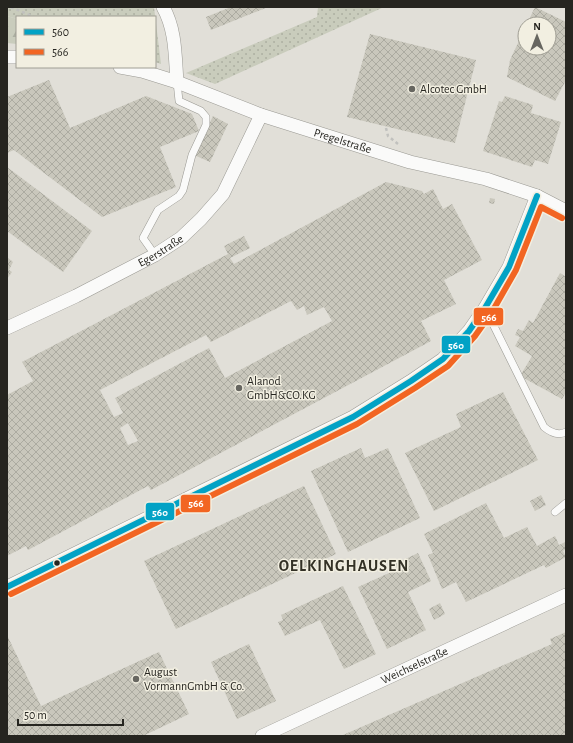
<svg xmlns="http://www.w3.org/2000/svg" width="573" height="743" viewBox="0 0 573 743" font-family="'Alegreya Sans',sans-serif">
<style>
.grass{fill:url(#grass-dots)}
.forest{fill:url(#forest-firs)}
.building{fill:url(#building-cross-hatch);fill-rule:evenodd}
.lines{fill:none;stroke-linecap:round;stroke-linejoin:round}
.service-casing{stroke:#9a9993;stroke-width:8}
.minor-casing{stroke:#9a9993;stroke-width:14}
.path{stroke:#c1c1be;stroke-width:2.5;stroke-dasharray:3 3;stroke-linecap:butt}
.service{stroke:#fafaf9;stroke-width:7}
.minor{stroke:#fafaf9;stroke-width:13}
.bus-1-casing{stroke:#f2efe1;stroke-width:9}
.bus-2-casing{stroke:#f2efe1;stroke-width:9}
.bus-1{stroke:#02a2c5;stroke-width:6}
.bus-2{stroke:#f26522;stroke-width:6}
.poi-dot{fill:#676660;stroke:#f2efe1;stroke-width:1.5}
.bus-dot{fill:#262520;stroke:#f2efe1;stroke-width:1.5}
.labels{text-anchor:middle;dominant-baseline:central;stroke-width:3;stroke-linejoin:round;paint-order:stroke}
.poi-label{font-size:12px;fill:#262520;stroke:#f2efe1;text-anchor:start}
.street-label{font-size:12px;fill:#262520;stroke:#f2efe1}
.district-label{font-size:16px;font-weight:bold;letter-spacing:1px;fill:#333126;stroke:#f2efe1}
.line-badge{stroke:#f2efe1;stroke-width:1.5}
.badge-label{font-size:11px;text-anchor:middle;font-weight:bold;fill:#fff}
</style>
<defs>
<pattern id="grass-dots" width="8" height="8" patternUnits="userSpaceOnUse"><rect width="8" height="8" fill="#c9ccbc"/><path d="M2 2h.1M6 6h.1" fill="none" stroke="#acafa1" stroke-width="1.8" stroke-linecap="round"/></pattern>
<pattern id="forest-firs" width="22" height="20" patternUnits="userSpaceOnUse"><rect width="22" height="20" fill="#c9ccbc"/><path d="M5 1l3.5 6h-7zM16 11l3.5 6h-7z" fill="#acafa1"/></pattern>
<pattern id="building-cross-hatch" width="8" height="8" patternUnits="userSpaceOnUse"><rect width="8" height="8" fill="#c9c7bc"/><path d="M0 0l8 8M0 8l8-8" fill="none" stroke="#acaba1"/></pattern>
</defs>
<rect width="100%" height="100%" fill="#e1dfd8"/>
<!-- grass -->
<g class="grass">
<polygon points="7,7 154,7 161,64 155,62 155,17 17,17 17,19 7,16"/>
<polygon points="318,7 384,7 215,84 186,73 317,17"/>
</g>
<!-- forest -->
<polygon class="forest" points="7,16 17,19 17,44 7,43"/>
<!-- building -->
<g class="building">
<polygon points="231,7 268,7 211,30 206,17"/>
<polygon points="535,7 566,22 566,83 565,82 555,101 507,77 510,60 525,28 525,48 549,48 549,24 527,24"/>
<polygon points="370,34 476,60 455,143 347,117"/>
<polygon points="49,80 70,128 146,96 192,114 199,131 160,147 176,187 102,217 14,150 7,153 7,97"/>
<polygon points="505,96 533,105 531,113 561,122 548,164 535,160 532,167 483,151 499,101 502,102"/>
<polygon points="213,116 228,124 210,162 194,155"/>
<polygon points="7,167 92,231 63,272 7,231"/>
<path d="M386 182 422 191 424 194 433 189 443 209 452 204 482 260 444 280 456 304 421 321 431 341 151 490 148 486 28 550 26 546 7 556V395L33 381 22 362 228 254 224 246 244 236 250 248 230 258 234 264ZM291 301 297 310 304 306 307 315 324 307 332 321 225 378 209 348 115 398 123 413 114 417 100 390 206 335 211 342ZM128 423 138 441 128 445 120 428Z"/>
<polygon points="490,198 495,199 494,204 489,203"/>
<polygon points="7,257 13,262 9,270 12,272 7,279"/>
<polygon points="560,273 566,277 566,392 562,399 520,376 532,356 515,346 520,337 515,335 518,329 523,331 529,320 533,323"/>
<polygon points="503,392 538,460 434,511 405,453 461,427 456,414"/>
<polygon points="361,448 365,458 388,448 420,518 348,552 311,471"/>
<polygon points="304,486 336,554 176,629 144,561"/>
<polygon points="541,495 546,505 535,511 530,501"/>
<polygon points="486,503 504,538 527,527 537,546 555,536 559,545 565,542 566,549 563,551 566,557 546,568 544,565 466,602 456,582 442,589 428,555 433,553 424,534"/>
<polygon points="418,553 431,581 408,592 426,630 387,649 358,587 398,569 395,564"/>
<polygon points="343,586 376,654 344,669 320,620 285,636 278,622 283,620 281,615"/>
<polygon points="440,603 445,614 434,620 429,609"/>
<polygon points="566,632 566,736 344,736 343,735 552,644 550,639"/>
<polygon points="7,635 41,706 159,652 189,714 145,735 146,736 7,736"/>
<polygon points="249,644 276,701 237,719 211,662"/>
</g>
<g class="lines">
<!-- service casing -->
<g class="service-casing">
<g id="service">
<polyline points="155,255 143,238 158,210 179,196 183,190 192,155 206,125 206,117 201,111 179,101 177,82"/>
<path d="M485 308 544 427C550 432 558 436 566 432"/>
<polyline points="555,512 566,503"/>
</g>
</g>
<!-- minor casing -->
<g class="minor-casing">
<g id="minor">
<path d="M163 7C176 30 175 56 177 82"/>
<polyline points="7,57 17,57"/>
<path id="s1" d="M120 67 142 71 177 82 261 115 410 162 486 179 537 196 566 211"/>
<path id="s2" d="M7 328 76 296 155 255 181 238 201 219 223 194 261 115"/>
<polyline points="7,587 353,417 411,381 443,359 469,331 485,308 509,267 537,196"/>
<path id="s3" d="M262 736 566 595"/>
</g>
</g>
<!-- path -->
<g class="path">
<polyline points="11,7 34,17"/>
<polyline points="386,128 388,136 398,144"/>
</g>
<!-- service -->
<use href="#service" class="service"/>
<!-- minor -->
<use href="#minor" class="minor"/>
<!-- bus-1 casing -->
<g class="bus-1-casing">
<polyline id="bus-1" points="7,587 353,417 411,381 443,359 469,331 485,308 509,267 537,196"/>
</g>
<!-- bus-2 casing -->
<g class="bus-2-casing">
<polyline id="bus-2" points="11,594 357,424 415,388 448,366 475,336 492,312 516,270 541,207 562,218"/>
</g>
<!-- bus-1 -->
<use href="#bus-1" class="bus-1"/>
<!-- bus-2 -->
<use href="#bus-2" class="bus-2"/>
</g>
<!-- markers -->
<g class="poi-dot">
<circle cx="412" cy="89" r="4"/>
<circle cx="239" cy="388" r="4"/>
<circle cx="136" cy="679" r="4"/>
</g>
<circle class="bus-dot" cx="57" cy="563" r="3.5"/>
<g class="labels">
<!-- poi labels -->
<g class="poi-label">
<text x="420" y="89">Alcotec GmbH</text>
<text x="247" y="381">Alanod<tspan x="247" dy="14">GmbH&amp;CO.KG</tspan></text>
<text x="144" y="672">August<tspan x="144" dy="14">VormannGmbH &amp; Co.</tspan></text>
</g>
<!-- street labels -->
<g class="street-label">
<text stroke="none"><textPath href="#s1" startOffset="235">Pregelstraße</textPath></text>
<text stroke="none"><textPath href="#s2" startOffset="172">Egerstraße</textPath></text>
<text stroke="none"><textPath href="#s3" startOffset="168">Weichselstraße</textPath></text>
</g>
<!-- district labels -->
<g class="district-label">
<text x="344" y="566">OELKINGHAUSEN</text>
</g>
</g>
<g class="line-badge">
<rect x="473" y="307" width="31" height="19" rx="4" fill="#f26522"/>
<rect x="441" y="335" width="30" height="19" rx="4" fill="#02a2c5"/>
<rect x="180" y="494" width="31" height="19" rx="4" fill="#f26522"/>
<rect x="145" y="502" width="30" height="19" rx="4" fill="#02a2c5"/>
</g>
<g class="badge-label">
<text x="489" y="321">566</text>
<text x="456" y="349">560</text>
<text x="196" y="507">566</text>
<text x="160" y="516">560</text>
</g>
<!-- border -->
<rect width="573" height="743" fill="none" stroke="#262520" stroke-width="16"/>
<!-- legend -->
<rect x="16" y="16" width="140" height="52" fill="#f2efe1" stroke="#a09e94"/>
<rect x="24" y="29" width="20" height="6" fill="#02a2c5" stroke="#a09e94"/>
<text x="52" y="36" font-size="12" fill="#262520">560</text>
<rect x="24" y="49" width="20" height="6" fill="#f26522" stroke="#a09e94"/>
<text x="52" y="56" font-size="12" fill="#262520">566</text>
<!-- north arrow -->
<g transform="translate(537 36)"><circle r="19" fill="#f2efe1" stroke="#a09e94"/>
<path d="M0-3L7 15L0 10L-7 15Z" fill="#676660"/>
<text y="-6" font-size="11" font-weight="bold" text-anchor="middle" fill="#262520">N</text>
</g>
<!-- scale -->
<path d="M18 719v6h105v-6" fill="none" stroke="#262520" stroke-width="2"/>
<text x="24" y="719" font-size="12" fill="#262520" stroke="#f2efe1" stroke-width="3" paint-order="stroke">50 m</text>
</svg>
